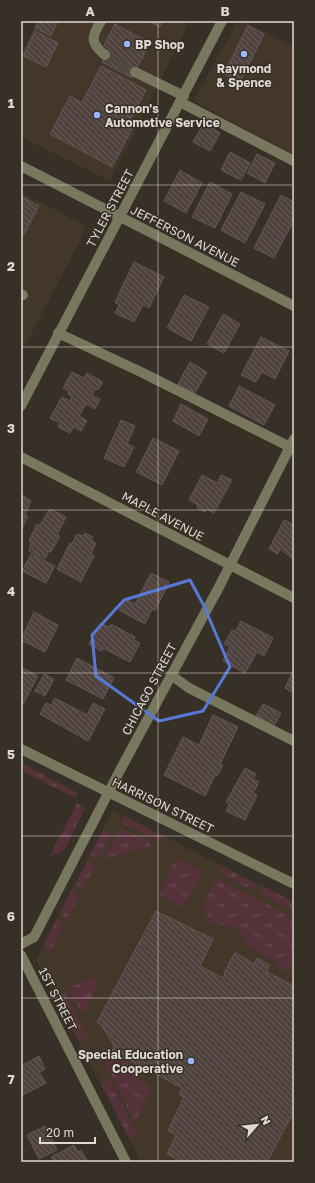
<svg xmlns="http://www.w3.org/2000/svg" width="315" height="1183" viewBox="0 0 315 1183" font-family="'Golos Text',sans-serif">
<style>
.built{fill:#423729}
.grass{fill:url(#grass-tufts)}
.building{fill:url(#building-back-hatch);stroke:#635652}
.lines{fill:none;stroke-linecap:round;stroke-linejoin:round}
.minor-tunnel{stroke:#504941;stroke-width:10;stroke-dasharray:10 5;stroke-linecap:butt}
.minor{stroke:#78785f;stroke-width:10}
.marked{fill:none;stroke:#5778d6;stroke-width:3;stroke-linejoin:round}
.grid{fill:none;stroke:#ded9d3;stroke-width:1;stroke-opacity:0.55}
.poi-dot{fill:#95b7fd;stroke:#373027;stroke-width:1.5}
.labels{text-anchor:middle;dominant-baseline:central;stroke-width:3;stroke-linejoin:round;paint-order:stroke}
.poi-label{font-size:12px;font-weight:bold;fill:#ded9d3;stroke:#373027;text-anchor:start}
.street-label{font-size:12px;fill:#ded9d3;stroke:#373027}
.neatline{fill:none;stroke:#ded9d3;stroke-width:1.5}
.grid-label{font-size:13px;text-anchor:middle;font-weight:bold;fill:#ded9d3}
</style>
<defs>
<pattern id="grass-tufts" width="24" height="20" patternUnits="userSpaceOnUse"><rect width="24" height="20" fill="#553139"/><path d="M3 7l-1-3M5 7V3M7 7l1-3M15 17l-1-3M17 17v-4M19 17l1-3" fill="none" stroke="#6d4e55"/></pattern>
<pattern id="building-back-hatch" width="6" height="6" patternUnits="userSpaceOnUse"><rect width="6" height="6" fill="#50433f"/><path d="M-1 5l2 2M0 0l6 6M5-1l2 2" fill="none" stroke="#695e5a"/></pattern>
</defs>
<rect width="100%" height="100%" fill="#373027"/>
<!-- built -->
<g class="built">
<polygon points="38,21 190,21 110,181 21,137 21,54"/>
<polygon points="238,21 243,21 294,47 294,155 193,101"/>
<polygon points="21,192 87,227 21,354"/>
<polygon points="113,810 294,903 294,1162 141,1162 36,960"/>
</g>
<!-- grass -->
<g class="grass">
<polygon points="21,763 78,793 75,798 21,770"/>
<polygon points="77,803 85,808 65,849 62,852 50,856"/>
<polygon points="125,816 162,836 164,844 122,823"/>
<polygon points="120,828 150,842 151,846 104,859"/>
<polygon points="103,830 107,831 111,837 100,857 93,857 90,855"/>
<polygon points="88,859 95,867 84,887 75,885"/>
<polygon points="179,859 203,871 183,908 159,894 173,864"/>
<polygon points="222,866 257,884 252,890 219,872"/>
<path d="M217 878 294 918V955L288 972 277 967 276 962 248 946C241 925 230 926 211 923L202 908Z"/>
<polygon points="263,886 294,902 294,911 261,894"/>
<polygon points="73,888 79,897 68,918 59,914"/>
<polygon points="57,918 64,925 49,954 44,944"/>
<polygon points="92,978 96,979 97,984 86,1011 82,1014 70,992 72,986"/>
<path d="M63 989 87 1037 79 1041C72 1026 53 1004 63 989Z"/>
<polygon points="112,1051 142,1067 136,1079 152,1088 135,1122 105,1064"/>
<polygon points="109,1079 137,1134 131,1137 127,1135 103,1088 103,1084"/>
</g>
<!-- building -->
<g class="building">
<polygon points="38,21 58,21 51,36 35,28"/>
<polygon points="148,21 163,21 160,27"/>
<polygon points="115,24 150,43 132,78 102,62 109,48 104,45"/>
<polygon points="248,25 264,34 240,82 224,74"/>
<polygon points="35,31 58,43 46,67 23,56"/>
<polygon points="101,66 146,90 127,126 132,129 112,167 50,134 70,96 82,103"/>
<polygon points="204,123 220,133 210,151 193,142"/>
<polygon points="230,152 250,163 241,180 221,170"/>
<polygon points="257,154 275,163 265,183 247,173"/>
<polygon points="180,170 202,183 186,213 164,201"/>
<polygon points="210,182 232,194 215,228 192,217"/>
<polygon points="241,192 265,204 245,243 221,230"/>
<polygon points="281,195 294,202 294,220 274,258 254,248"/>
<polygon points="21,196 39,206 21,240"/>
<polygon points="134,262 164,277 149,308 143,305 134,322 115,313 119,305 115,302"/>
<polygon points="184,295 209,307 191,341 167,328"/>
<polygon points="223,314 240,324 224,353 207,344"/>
<polygon points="261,337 289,351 275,379 262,372 256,382 241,375"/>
<polygon points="190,362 207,372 195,393 178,384"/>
<polygon points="72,372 84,378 87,373 103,382 98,390 95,389 92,395 100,399 95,409 86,404 79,416 87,421 81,431 73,427 70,433 58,427 60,423 50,418 62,397 70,401 72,396 68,394 69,391 63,388"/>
<polygon points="239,386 275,405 264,425 229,406"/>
<polygon points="181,404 208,419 199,436 173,421"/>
<polygon points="121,420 135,426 127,444 134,447 124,467 104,458"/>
<polygon points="153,438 179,451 162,485 136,472"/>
<polygon points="202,475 217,483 221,475 232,480 214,513 206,509 205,512 197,508 198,505 189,500"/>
<polygon points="21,494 31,501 25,515 28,516 21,530"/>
<polygon points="50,509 66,517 57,535 60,536 51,552 49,551 45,559 29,551 31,542 29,540 37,524 39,526"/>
<polygon points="284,520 294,525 294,560 280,549 278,554 269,549"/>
<polygon points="85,533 93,537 91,540 96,543 91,554 94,556 81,582 57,569 70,543 72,544 77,534 83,536"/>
<polygon points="31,554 55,566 46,583 22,571"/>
<polygon points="151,573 169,582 155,611 152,609 145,624 119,610 125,599 135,604"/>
<polygon points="34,612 58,625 45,652 21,640"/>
<polygon points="241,621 273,638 264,656 257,652 245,673 223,661 230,647 224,644 232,630 235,632"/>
<polygon points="100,623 109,627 111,624 135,637 134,640 140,643 130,662 103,648 102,651 89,644"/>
<polygon points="77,658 114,678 103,699 66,680"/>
<polygon points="21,667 38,676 22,706 21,706"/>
<polygon points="294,668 294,693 285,688"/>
<polygon points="44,674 54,679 45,696 35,691"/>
<polygon points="55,698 87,715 93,703 105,709 88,741 40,714 46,703 51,705"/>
<polygon points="263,704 281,713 274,726 256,716"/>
<polygon points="213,715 238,727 220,764 223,765 217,776 215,775 205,796 164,775 183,737 199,745"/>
<polygon points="245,768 256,774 253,779 259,782 253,793 257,795 245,820 226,811 229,805 226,802"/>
<polygon points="156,911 213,939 200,966 223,978 225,974 224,973 235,952 254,964 257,958 269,965 267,972 294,986 294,1116 292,1115 267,1162 182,1162 167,1154 176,1135 168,1131 184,1097 179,1095 182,1088 112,1051 114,1046 102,1026 97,1022"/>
<polygon points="39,1056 45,1069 39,1072 46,1083 21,1096 21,1066"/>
<polygon points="45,1126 57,1150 39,1159 27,1135"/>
<polygon points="74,1145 78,1152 81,1150 88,1162 54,1162 51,1157"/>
</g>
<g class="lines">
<!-- minor-tunnel -->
<polyline class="minor-tunnel" points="105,55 135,72"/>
<!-- minor -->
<g class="minor">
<path d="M101 21C91 37 90 43 105 55"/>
<polyline points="135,72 184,96"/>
<polyline points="180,102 294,161"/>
<polyline points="21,166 294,306"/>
<polyline points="21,294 23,295"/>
<polyline points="58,333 143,373 294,449"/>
<polyline points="21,406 222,21"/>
<polyline points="21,457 294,598"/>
<polyline points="171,675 189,688 294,741"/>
<polyline points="21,749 294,884"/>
<polyline points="21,944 34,937 118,774 219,587 294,439"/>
<polyline points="21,955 126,1162"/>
</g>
</g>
<!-- marked area -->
<path class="marked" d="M190 580 204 606 230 667 203 711 159 721 96 676 92 635 124 600Z"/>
<!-- grid -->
<path class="grid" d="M158 21V1162M21 185H294M21 347H294M21 510H294M21 673H294M21 836H294M21 998H294"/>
<!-- markers -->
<g class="poi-dot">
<circle cx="127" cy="44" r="4"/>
<circle cx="244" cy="54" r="4"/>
<circle cx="97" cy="115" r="4"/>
<circle cx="191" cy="1061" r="4"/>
</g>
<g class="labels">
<!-- poi labels -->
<g class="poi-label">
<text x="135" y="44">BP Shop</text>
<text x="244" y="68" text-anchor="middle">Raymond<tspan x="244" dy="14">&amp; Spence</tspan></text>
<text x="105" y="108">Cannon's<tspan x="105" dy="14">Automotive Service</tspan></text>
<text x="183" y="1054" text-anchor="end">Special Education<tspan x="183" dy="14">Cooperative</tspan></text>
</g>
<!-- street labels -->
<g class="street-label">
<text transform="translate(110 208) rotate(-62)">TYLER STREET</text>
<text transform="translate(185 236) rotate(27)">JEFFERSON AVENUE</text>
<text transform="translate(163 516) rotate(28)">MAPLE AVENUE</text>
<text transform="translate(149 689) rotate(-62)">CHICAGO STREET</text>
<text transform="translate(163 805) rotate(26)">HARRISON STREET</text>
<text transform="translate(58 999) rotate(63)">1ST STREET</text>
</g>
</g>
<!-- border -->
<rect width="315" height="1183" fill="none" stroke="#373027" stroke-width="44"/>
<!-- north arrow -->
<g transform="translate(257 1125) rotate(62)" stroke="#373027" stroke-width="3" paint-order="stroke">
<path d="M0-3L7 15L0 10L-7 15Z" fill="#ded9d3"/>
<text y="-6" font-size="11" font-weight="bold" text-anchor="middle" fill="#ded9d3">N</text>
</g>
<!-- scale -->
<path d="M40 1137v6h55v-6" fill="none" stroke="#ded9d3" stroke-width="2"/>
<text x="46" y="1137" font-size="12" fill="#ded9d3" stroke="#373027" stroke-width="3" paint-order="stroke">20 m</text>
<rect x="22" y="22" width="271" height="1139" class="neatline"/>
<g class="grid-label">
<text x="90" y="16">A</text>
<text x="225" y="16">B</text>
<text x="11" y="108">1</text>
<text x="11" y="271">2</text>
<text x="11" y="433">3</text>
<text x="11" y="596">4</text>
<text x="11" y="759">5</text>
<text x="11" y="921">6</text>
<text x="11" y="1084">7</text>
</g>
</svg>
